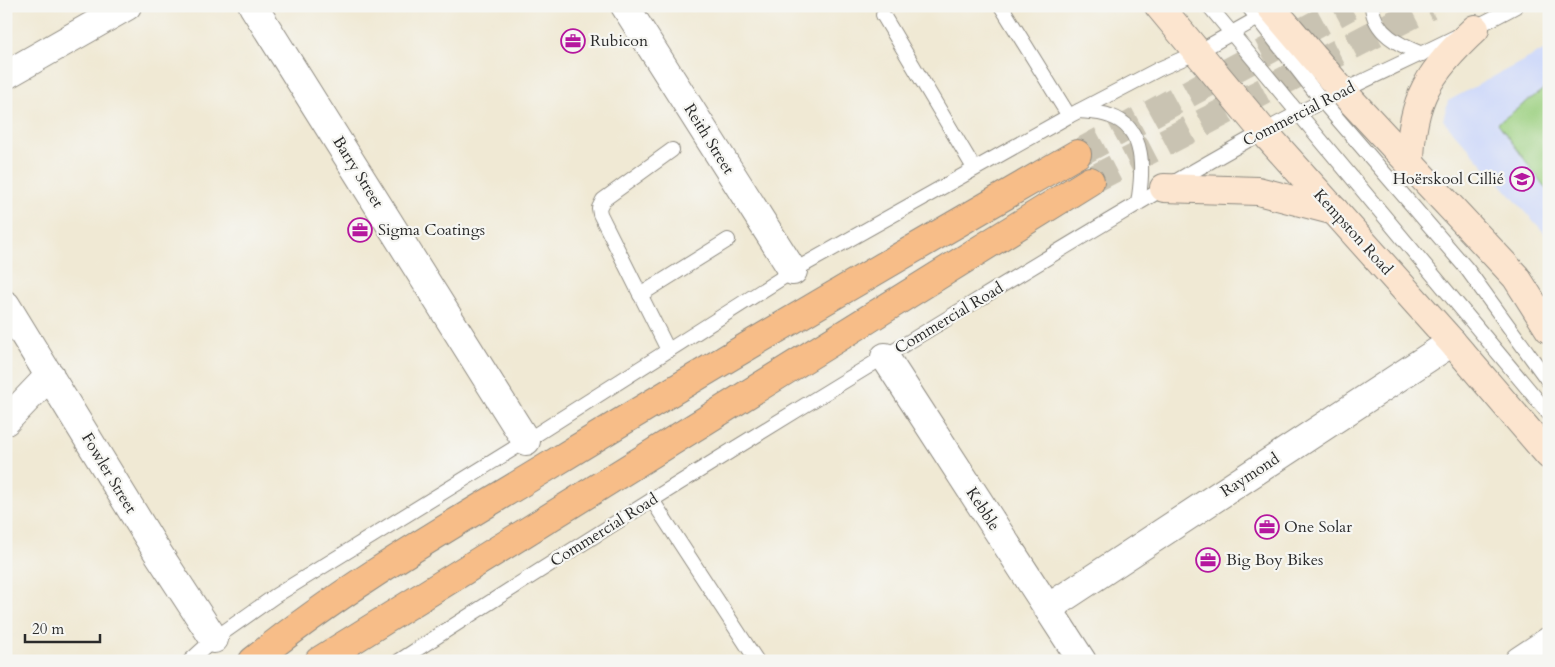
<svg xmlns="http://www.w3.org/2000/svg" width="1555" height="667" viewBox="0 0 1555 667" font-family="Cardo,serif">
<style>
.built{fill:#d0daf9}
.green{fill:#9cd081;stroke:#647e56}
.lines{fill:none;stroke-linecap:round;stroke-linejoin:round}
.primary-tunnel{stroke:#c9c3b2;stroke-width:28;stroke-dasharray:28 14;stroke-linecap:butt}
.service-casing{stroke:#8e8a80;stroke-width:16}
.minor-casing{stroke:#8e8a80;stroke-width:30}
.tertiary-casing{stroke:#8e8a80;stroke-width:30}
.secondary-casing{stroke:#8e8a80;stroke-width:30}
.primary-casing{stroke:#8e8a80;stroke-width:30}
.service{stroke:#fff;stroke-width:14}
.minor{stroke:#fff;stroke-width:28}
.tertiary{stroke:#fff;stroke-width:28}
.secondary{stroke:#fce5cf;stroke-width:28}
.primary{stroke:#f7bd88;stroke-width:28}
.labels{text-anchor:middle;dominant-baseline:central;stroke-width:4.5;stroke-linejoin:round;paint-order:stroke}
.poi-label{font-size:16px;fill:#2b2b2b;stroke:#f6f6f2;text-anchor:start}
.street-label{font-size:16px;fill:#2b2b2b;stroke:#f6f6f2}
</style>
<rect width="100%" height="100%" fill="#f6f6f2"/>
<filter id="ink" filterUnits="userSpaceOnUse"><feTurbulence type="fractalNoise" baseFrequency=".02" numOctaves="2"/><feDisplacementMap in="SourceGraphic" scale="10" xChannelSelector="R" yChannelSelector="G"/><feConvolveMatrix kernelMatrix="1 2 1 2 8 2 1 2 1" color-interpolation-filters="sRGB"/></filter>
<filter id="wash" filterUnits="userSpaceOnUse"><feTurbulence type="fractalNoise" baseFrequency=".0096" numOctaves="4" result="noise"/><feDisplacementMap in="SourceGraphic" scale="20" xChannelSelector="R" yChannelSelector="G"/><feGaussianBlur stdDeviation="1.12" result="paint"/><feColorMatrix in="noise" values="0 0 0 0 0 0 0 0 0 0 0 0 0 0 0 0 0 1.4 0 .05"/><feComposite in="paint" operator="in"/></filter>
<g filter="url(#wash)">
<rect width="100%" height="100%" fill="#f0e9d4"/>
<!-- built -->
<polygon class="built" points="1549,47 1549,238 1443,120 1448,101"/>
<!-- green -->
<polygon class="green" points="1544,89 1549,96 1549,193 1498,123"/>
</g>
<g filter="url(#ink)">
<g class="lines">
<!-- primary-tunnel -->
<g class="primary-tunnel">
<polyline points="1077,154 1350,6"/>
<polyline points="1090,181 1429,6"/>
</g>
<!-- service casing -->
<g class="service-casing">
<g id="service">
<polyline points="1001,6 1069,116"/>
<polyline points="1209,6 1549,414"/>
<polyline points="1248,6 1323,102 1467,269 1549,382"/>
<path d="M1372 6C1374 33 1399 45 1422 54"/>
<polyline points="883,15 974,168"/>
<path d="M1079 111C1089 112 1100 112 1110 116 1147 128 1143 173 1138 203"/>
<polyline points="640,295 728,240"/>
<polyline points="668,350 600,214 599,208 603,200 672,150"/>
<polyline points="652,500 757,661"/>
<polyline points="190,661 214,639 275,596 526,441 793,271 1069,116 1159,69 1198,52 1276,8"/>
<path d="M399 661C576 546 755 435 935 326 1042 261 1149 195 1259 134 1343 87 1432 52 1516 6"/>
</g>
</g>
<!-- minor casing -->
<g class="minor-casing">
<g id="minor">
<polyline points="253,6 526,441"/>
<polyline points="625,6 793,271"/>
<polyline points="6,75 127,6"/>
<polyline points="6,305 156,550 214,639"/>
<polyline points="885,357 1082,661"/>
<polyline points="6,421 50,375"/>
<polyline points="1048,608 1452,342"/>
</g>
</g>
<!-- tertiary casing -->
<g class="tertiary-casing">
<polyline id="tertiary" points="1519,661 1549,641"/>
</g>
<!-- secondary casing -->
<g class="secondary-casing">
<g id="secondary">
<polyline points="1159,6 1263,131 1452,342 1549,455"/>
<polyline points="1270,6 1343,92 1516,277 1549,329"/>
<path d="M1410 162C1411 98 1430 71 1475 29"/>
<polyline points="1164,188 1258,191 1335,211"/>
</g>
</g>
<!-- primary casing -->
<g class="primary-casing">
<g id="primary">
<path d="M253 661C345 586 449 527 549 466 723 359 900 256 1077 154"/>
<polyline points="319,661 1090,181"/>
</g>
</g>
<!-- service -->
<use href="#service" class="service"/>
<!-- minor -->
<use href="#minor" class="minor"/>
<!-- tertiary -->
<use href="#tertiary" class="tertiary"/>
<!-- secondary -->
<use href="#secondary" class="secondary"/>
<!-- primary -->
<use href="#primary" class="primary"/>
</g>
</g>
<!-- icons -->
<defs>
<g id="office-ring" transform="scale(1.25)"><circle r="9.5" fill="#f6f6f2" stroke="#b5179e" stroke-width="1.5"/><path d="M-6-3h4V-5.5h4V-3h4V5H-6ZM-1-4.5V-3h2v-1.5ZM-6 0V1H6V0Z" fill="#b5179e"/></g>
<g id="school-ring" transform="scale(1.25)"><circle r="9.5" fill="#f6f6f2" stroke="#b5179e" stroke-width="1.5"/><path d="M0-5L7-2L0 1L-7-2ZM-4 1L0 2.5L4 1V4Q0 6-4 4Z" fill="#b5179e"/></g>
</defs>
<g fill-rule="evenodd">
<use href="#office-ring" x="573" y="41"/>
<use href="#school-ring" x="1522" y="179"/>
<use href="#office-ring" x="360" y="230"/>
<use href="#office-ring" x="1267" y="527"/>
<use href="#office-ring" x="1208" y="560"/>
</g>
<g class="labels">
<!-- poi labels -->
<g class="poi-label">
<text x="590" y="41">Rubicon</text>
<text x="1504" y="179" text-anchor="end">Hoërskool Cillié</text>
<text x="378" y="230">Sigma Coatings</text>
<text x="1284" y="527">One Solar</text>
<text x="1226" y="560">Big Boy Bikes</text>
</g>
<!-- street labels -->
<g class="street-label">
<text transform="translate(1299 114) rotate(-27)">Commercial Road</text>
<text transform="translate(709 139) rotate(58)">Reith Street</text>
<text transform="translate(358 172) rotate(58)">Barry Street</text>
<text transform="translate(1353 232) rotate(48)">Kempston Road</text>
<text transform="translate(949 318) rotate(-31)">Commercial Road</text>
<text transform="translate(109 473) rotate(59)">Fowler Street</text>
<text transform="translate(1250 475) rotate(-33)">Raymond</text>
<text transform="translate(983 509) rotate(57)">Kebble</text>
<text transform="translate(604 530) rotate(-32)">Commercial Road</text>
</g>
</g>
<!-- margin -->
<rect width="1555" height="667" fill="none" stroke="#f6f6f2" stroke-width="25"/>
<!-- scale -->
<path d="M25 634v8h75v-8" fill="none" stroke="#2b2b2b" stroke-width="2.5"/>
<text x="32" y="634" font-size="15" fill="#2b2b2b" stroke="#f6f6f2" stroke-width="4" paint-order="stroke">20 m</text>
</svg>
